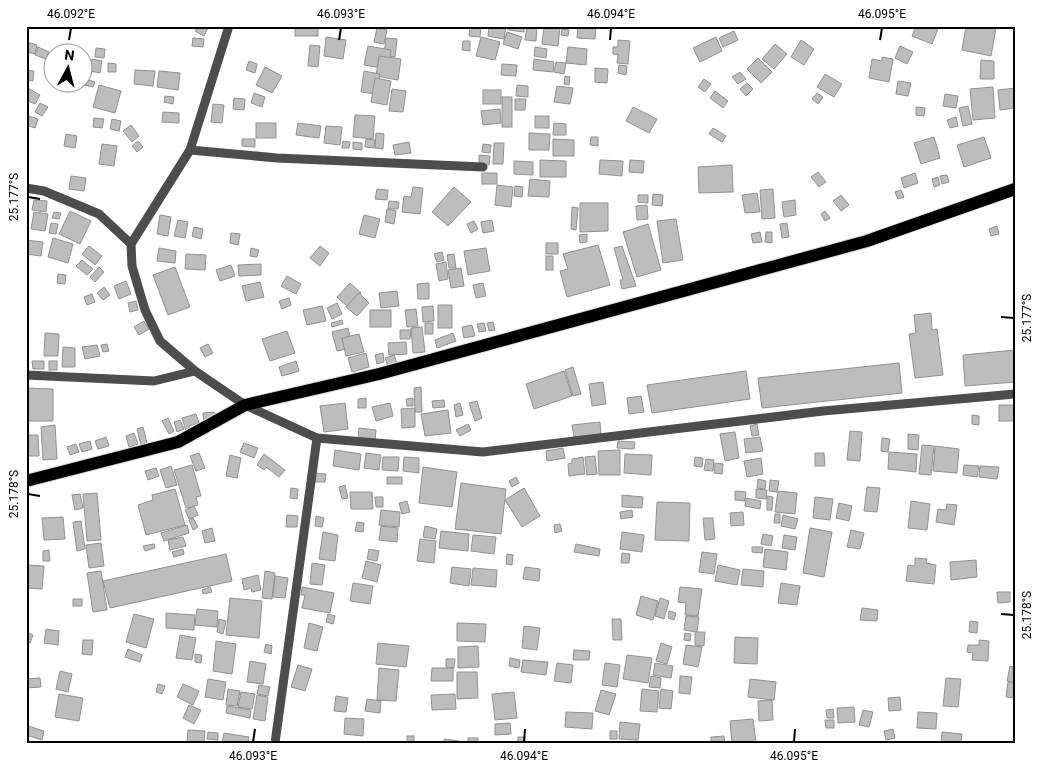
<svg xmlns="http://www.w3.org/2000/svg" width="1041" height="769" viewBox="0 0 1041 769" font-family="Roboto,sans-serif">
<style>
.building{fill:#bdbdbd;stroke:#919191}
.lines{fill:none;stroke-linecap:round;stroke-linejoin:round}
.major-casing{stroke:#dbdbdb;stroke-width:14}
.minor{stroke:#4d4d4d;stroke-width:9}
.major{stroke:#000;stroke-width:12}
.ticks{fill:none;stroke:#000;stroke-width:2}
.neatline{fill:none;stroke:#000;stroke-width:2}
.ticks-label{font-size:12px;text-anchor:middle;fill:#000}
</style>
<rect width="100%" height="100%" fill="#fff"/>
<!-- building -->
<g class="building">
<polygon points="198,26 208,28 204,36 195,31"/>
<rect x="295" y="26" width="23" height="10"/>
<polygon points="470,26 481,27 480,37 469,36"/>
<polygon points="489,26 506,26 504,39 488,36"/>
<polygon points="508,26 524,26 524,32 508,30"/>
<polygon points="527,26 537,26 536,41 525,40"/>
<polygon points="544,26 560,27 558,46 542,44"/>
<polygon points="578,26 596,26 595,39 577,38"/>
<polygon points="916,26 929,26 938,29 932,44 912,36"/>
<polygon points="966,26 996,28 991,56 962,50"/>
<polygon points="377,28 387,30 384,44 374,42"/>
<polygon points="562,29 569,30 568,36 561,35"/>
<polygon points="734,31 738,40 723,47 719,38"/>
<polygon points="507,32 522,37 518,49 503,44"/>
<polygon points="326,37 346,40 343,59 324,56"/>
<polygon points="481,37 500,42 495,60 476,56"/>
<polygon points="716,37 722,51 700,62 693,48"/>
<polygon points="193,38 204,39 203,47 192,46"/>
<polygon points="386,38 397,39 395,57 384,55"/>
<polygon points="618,40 630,41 628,64 617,63 618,55 613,54 613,47 618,47"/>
<polygon points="801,40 814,49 804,65 791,57"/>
<polygon points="463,41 470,41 470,51 462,50"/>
<polygon points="26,42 37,45 35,54 26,52"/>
<polygon points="775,44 787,54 774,69 762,59"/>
<polygon points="310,45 320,46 318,67 308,66"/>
<polygon points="368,46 391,50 388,69 364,65"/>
<polygon points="900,46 913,52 907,64 895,58"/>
<polygon points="38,47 49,52 46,59 35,55"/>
<polygon points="535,47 547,49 546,58 534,56"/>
<polygon points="568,47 587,49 586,65 566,63"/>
<polygon points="96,48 105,49 104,58 95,57"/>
<polygon points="379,56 401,59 398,80 376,76"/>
<polygon points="882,57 893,59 889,82 869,78 872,59 882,61"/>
<polygon points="758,58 772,72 761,83 747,69"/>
<polygon points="92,59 102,61 100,73 90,71"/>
<polygon points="534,59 554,62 553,72 533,70"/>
<polygon points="981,60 994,61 994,79 980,79"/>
<polygon points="249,61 257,64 255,73 246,70"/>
<polygon points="556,62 566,63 564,74 554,72"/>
<polygon points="108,63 116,64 116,72 108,72"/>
<polygon points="502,64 517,65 516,76 501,75"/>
<polygon points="619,65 627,66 626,75 618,73"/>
<polygon points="265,67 282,76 272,93 256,85"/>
<polygon points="595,68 608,69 607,83 595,82"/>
<polygon points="26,70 34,71 33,81 26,80"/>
<polygon points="135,70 155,71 153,86 134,84"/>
<polygon points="159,71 180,73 178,90 157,87"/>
<polygon points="364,71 380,74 376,94 361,92"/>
<polygon points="740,72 746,79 738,84 732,77"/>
<polygon points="825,74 842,84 834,97 817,87"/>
<polygon points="565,76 570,77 569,85 564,84"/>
<polygon points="375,78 391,81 387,105 371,102"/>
<polygon points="85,79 95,82 93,87 84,85"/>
<polygon points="704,79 711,84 705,92 698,87"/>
<polygon points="898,81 911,83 908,96 896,94"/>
<polygon points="747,83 753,89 746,96 740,89"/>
<polygon points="99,85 121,91 115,113 93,107"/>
<polygon points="517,85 528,86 528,97 516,96"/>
<polygon points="557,86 573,88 570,104 554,102"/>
<polygon points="993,87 995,118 973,120 970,89"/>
<polygon points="1015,88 1015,108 1000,110 998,90"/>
<polygon points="29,89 40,95 35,104 26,100"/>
<polygon points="392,89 406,91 403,112 389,111"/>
<rect x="483" y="90" width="18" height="14"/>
<polygon points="715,91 728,101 723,108 710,98"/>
<polygon points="254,93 265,97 262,107 251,103"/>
<polygon points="817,93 823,97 818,104 812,99"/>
<polygon points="945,94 958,96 956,108 943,106"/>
<polygon points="165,96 174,97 173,104 164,102"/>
<rect x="502" y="97" width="10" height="30"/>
<polygon points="234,98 245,99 244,110 233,109"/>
<polygon points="515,99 526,99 525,110 515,110"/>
<polygon points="40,103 48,107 42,116 35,112"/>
<polygon points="213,104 224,105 222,123 211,122"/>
<polygon points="968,106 972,124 963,126 959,108"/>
<polygon points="633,107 657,119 649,133 626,121"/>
<polygon points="916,107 925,108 924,116 916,115"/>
<polygon points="500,109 501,123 483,125 481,111"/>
<polygon points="163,112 179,113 179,123 162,122"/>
<polygon points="355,115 375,116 373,139 353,137"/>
<polygon points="29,116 38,119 35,128 26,125"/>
<rect x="535" y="116" width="14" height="12"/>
<polygon points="956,117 958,126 950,128 947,120"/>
<polygon points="94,118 104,119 102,128 93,127"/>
<polygon points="112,119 121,121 119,131 110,129"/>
<rect x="256" y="123" width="20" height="15"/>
<polygon points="298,123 321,126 319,138 296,135"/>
<polygon points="554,123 566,124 566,135 553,135"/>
<polygon points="131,125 139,136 132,142 123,131"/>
<polygon points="326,126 342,127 340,145 324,143"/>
<polygon points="713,128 726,136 722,142 709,134"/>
<polygon points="376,133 384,134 383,149 375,148"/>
<polygon points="529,133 550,134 549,150 529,150"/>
<polygon points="66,134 77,136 75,148 64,146"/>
<polygon points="591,137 598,137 598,146 590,145"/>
<polygon points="934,137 940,158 921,164 914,143"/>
<polygon points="984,137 991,158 964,167 957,145"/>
<polygon points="242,139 255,139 255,147 242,146"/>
<polygon points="366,139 375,140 374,148 365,147"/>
<polygon points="553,139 574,140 574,156 553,156"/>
<polygon points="138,141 143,147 137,152 132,146"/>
<polygon points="343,141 350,142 349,148 342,148"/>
<polygon points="353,142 362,143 362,150 353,149"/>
<polygon points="409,142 411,153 395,155 393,145"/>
<polygon points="494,143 504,143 503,164 493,164"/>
<polygon points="102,144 117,146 114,166 99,164"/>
<polygon points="483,144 491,145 490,153 482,152"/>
<polygon points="479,155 490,156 489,165 479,165"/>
<polygon points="540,160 566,161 566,177 540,177"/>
<polygon points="600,160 623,161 622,176 599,174"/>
<polygon points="630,160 644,161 643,173 629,172"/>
<polygon points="514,161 533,162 533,175 514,174"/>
<polygon points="732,165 733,192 699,193 698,167"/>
<polygon points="818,172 826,182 819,187 811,177"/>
<rect x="482" y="173" width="15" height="11"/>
<polygon points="915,173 918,183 904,188 901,178"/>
<polygon points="947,175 949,182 942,184 940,176"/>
<polygon points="71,176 86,178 84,191 69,189"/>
<polygon points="938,177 940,185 934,187 932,179"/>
<polygon points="530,179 550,181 549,197 528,196"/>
<polygon points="497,185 513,187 511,207 495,205"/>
<polygon points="515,186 523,187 522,197 514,196"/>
<polygon points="413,187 423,188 420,214 402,212 404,196 411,197"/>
<polygon points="454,187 471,202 448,226 432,212"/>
<polygon points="377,189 388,190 387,200 375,199"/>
<polygon points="773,189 775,218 762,219 760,190"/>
<polygon points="901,190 904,197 898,199 895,192"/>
<polygon points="757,193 760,212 745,213 742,195"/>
<polygon points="653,194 663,195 662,206 652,205"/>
<polygon points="638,195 648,195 648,203 638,202"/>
<polygon points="841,195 849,205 841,211 833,201"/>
<polygon points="34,200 47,201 46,212 32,210"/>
<polygon points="795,200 796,215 784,217 782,202"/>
<polygon points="389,201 399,202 398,209 388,209"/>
<polygon points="580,203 608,203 608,231 580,232"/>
<polygon points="647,205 648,219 637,220 636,206"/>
<polygon points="572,207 578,208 576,230 571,229"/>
<polygon points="387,209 396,211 394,224 385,222"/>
<polygon points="70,211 91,221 80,244 59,234"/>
<polygon points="825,211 830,218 825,221 821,214"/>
<polygon points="34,212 48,214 45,231 31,229"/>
<polygon points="54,212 61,213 59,219 52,218"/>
<polygon points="160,215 171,217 168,236 157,234"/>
<polygon points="364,215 380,219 375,238 359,234"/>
<polygon points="676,219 683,260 663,263 657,221"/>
<polygon points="178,220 188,222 185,238 174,236"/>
<polygon points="492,220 494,231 483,233 481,222"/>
<polygon points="474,221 478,229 471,233 467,224"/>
<polygon points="51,223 58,224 56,234 49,233"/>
<polygon points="787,223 789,237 782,238 780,224"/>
<polygon points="648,224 661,270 637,277 623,232"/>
<polygon points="997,226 999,234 991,236 989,229"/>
<polygon points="194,227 203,229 201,239 192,236"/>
<polygon points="760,232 762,242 753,243 751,234"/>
<polygon points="766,232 772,232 772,243 765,242"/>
<polygon points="231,233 240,234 238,245 230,243"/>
<polygon points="587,234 587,242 580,243 579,235"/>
<polygon points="53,238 73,244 68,263 48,257"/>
<polygon points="26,240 43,242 41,256 26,254"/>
<rect x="546" y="243" width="12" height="11"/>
<polygon points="598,245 610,285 567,297 560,271 568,269 563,254"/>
<polygon points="89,246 102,256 95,265 82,254"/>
<polygon points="320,246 329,253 320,266 310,258"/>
<polygon points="622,246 636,286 622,289 620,280 623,280 614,248"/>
<polygon points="159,248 176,251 175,263 157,261"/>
<polygon points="251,248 259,250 257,257 250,256"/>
<polygon points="486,248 490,271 468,275 464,251"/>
<polygon points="442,252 444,260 437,262 434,254"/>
<polygon points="186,254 206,255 205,270 185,269"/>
<polygon points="454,254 456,268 449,268 447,255"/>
<rect x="546" y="256" width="7" height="14"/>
<polygon points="82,260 93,269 87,275 76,266"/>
<polygon points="446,262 448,279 439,281 436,264"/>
<polygon points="261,264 261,275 239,276 238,265"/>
<polygon points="231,265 235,276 220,281 216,270"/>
<polygon points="99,267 104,272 95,282 90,277"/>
<polygon points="175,267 190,307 168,315 153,275"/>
<polygon points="461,268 464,286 451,288 448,270"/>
<polygon points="58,274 66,275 65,284 57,283"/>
<polygon points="287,276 301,284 296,294 281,286"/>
<polygon points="126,281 131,294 119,299 114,286"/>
<polygon points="260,282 264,297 246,301 242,286"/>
<polygon points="350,283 361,293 348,307 337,297"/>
<polygon points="429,283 429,299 418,299 417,284"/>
<polygon points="483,283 486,296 476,298 473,285"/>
<polygon points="104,287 110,295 103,300 97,293"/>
<polygon points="397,291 399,306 381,308 379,293"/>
<polygon points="359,293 369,303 357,316 346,307"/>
<polygon points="92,294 95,302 87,305 84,297"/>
<polygon points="289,298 291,305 282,309 279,301"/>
<polygon points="136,301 138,310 130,312 128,303"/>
<polygon points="337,303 342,314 332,319 327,308"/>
<rect x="438" y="305" width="14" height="23"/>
<polygon points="322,306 326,321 307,325 303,310"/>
<polygon points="433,306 434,321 423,322 422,307"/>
<polygon points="416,309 418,326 407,327 405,310"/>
<rect x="370" y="310" width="21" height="17"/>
<polygon points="931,313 932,330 937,329 943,375 915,378 909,334 916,333 914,315"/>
<polygon points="342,320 343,324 332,327 331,323"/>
<polygon points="144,321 149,329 139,335 134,327"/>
<polygon points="493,322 495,330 489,331 487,323"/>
<rect x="425" y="323" width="8" height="11"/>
<polygon points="484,323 486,331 479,332 477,324"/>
<polygon points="472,325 475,336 464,338 462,327"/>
<polygon points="422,327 425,352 413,353 411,328"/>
<polygon points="348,328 353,348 337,351 332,332"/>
<polygon points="400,330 411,330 410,339 400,339"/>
<polygon points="287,331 295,353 270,361 262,339"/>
<polygon points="45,333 59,334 58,356 44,356"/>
<polygon points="453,333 456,341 437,348 435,340"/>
<polygon points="359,334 364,352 346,356 342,338"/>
<polygon points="406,342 407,354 389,355 388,343"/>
<polygon points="107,344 109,351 103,352 101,345"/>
<polygon points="208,344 213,353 205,357 200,348"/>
<polygon points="97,345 100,356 85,359 82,347"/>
<polygon points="63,347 75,348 75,367 62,367"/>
<polygon points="1015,350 1015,382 965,386 963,355"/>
<polygon points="366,353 369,367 352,372 348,358"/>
<polygon points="383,353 384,362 377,364 375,355"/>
<polygon points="394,355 397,363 388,366 385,358"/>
<polygon points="32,361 44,361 44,369 33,369"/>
<rect x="49" y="361" width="8" height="9"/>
<polygon points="296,361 299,371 282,376 279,367"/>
<polygon points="899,363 902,393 762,408 758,378"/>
<polygon points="573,367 581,394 573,396 565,370"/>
<polygon points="564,371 572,396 534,409 526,384"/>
<polygon points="746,371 750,399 652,413 647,385"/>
<polygon points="603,382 606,404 592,406 589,384"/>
<polygon points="421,387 422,412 415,412 414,388"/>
<polygon points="26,388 53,389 53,421 26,421"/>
<polygon points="641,396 644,412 629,414 627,398"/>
<polygon points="366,398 366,408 358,408 358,399"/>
<polygon points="413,398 413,406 407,406 406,399"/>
<polygon points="444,400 445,407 433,408 432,401"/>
<polygon points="477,401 482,418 475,421 469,403"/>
<polygon points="345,403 348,429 324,432 320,406"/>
<polygon points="390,403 393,416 376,421 372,407"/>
<polygon points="460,403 463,415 456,417 454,405"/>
<rect x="999" y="405" width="16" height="16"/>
<polygon points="415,408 415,427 402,428 401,409"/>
<polygon points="448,410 451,433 425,436 421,414"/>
<polygon points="214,412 215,423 204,425 203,413"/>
<polygon points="196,414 199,423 189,426 190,429 186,431 182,418"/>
<polygon points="972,415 979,416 979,425 972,424"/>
<polygon points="168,418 174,431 169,434 162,421"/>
<polygon points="180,420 184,429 177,432 174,422"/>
<polygon points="600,422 601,434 574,437 572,425"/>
<polygon points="468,424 471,430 460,436 456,430"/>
<polygon points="757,424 759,435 752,436 750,426"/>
<polygon points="55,425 57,459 43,460 41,427"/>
<polygon points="143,427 147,443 141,445 137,429"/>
<polygon points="359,428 376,430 375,441 358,439"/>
<polygon points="850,431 862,432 860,461 847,460"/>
<polygon points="735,432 739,458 725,461 720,434"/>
<polygon points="134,433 138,444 129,447 126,436"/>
<polygon points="908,434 919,435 918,450 908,449"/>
<polygon points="27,435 38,435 39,456 28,456"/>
<polygon points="106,437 109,446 98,449 95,441"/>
<polygon points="760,437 763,451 746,453 744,439"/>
<polygon points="882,438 890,439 888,452 881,451"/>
<polygon points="90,441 92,449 82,452 79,444"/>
<polygon points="618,441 635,442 634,449 617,448"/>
<polygon points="244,443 258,448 254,458 240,452"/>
<polygon points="76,444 79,452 70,455 67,447"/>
<polygon points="922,445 934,446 931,475 919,474"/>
<polygon points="935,446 959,449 957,473 933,471"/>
<polygon points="563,448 565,458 547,461 546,451"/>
<polygon points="335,450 361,454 359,470 333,466"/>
<polygon points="620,450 620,475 599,475 598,451"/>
<polygon points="889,452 917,454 916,472 888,469"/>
<polygon points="199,453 205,468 196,471 190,456"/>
<polygon points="366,453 381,455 379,470 364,468"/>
<polygon points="815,453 824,453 825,466 815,466"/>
<polygon points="264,454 285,470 279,477 266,467 264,470 257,465"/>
<polygon points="625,454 652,455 651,475 624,473"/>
<polygon points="230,455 241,458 237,478 226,476"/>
<polygon points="595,456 597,474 587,475 585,457"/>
<polygon points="383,457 399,457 398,471 382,470"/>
<polygon points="404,457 419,458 419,473 403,471"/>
<polygon points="583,457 585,474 569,476 568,464 572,463 572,459"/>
<polygon points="695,457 703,458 702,467 694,466"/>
<polygon points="761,458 763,474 747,477 744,461"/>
<polygon points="706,459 714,460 713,471 704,470"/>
<polygon points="715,463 723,464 722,474 714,473"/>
<polygon points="192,465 201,496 196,497 198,505 186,508 174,470"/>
<polygon points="964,465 979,466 977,477 963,475"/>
<polygon points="171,466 177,485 166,488 160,470"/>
<polygon points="980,466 999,467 997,479 979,477"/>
<polygon points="423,467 457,472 452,507 419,503"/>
<polygon points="156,468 159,476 148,480 145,471"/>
<polygon points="315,473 326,474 325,482 314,482"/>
<rect x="387" y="477" width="15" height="7"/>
<polygon points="516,477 519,483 512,487 509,481"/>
<polygon points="758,479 766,481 765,489 757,488"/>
<polygon points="770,480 779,481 777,492 769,491"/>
<polygon points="461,483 506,489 501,534 455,529"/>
<polygon points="345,485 348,498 342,499 339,487"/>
<polygon points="867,487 880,488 877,512 864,511"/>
<polygon points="291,488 298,489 297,499 290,498"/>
<polygon points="524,488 540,516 522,527 505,500"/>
<polygon points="175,489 185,525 146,535 138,505 153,500 152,495"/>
<polygon points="756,489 767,490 766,499 756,498"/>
<polygon points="735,491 746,492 745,501 735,500"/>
<polygon points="778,491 797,493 795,514 775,512"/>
<polygon points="350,492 372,492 373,509 351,509"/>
<polygon points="97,493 101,540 87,541 83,494"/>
<polygon points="80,494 83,508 75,510 72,495"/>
<polygon points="622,495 643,497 642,508 622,507"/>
<polygon points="767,496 773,497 772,510 767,510"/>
<polygon points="375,497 383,497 383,507 376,507"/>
<polygon points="815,497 833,499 830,520 813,518"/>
<polygon points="746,498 761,501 760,509 745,506"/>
<polygon points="407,501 410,512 402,514 399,503"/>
<polygon points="911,501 930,504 927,530 908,528"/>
<polygon points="657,502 690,503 689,541 655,540"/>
<polygon points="839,503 852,506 849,521 836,518"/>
<polygon points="947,504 957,505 954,525 936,522 938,509 946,510"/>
<polygon points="194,506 198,515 189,519 185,510"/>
<polygon points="381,510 400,512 399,527 379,525"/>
<polygon points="632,510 633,517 621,519 620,512"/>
<polygon points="743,512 744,525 731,526 730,513"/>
<polygon points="775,514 780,514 780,523 774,523"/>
<polygon points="287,515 298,516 297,527 286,527"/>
<polygon points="783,515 798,519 795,529 781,526"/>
<polygon points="316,516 324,518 322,527 315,526"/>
<polygon points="63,517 65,539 44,540 42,518"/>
<polygon points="193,518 198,527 193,530 189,520"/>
<polygon points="703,518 713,518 715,539 705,540"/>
<polygon points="81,521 85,549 77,551 73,522"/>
<polygon points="357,522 364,523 363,532 355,531"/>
<polygon points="560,524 562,531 555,533 554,525"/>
<polygon points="187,525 189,533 164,541 161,533"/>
<polygon points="381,526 398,528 397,542 379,540"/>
<polygon points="425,526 437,529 435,539 423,537"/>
<polygon points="212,528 215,541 205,543 202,531"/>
<polygon points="810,528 832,532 824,577 803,573"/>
<polygon points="851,530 864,533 860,549 847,547"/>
<polygon points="441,531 469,534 468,551 439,548"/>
<polygon points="323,532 338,535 335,561 319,559"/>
<polygon points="622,532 644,535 642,552 620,549"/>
<polygon points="763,534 773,536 771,546 761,544"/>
<polygon points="473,535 496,537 494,554 471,551"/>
<polygon points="784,535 797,537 795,550 782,548"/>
<polygon points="183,537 186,546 170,550 168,540"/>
<polygon points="420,539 436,541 434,563 417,561"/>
<polygon points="101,543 104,566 89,568 86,545"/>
<polygon points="154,544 155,548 145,551 143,546"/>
<polygon points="576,544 600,549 599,556 574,552"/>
<polygon points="752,547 763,547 762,553 752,552"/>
<polygon points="183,549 184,554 174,557 172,552"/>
<polygon points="369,549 379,551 377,561 367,559"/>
<polygon points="765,549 788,552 786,570 763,567"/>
<polygon points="49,550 50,561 43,561 43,551"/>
<polygon points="702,552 717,554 714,574 699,572"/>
<polygon points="622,553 630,554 629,563 621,563"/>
<polygon points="226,554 232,581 110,608 103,581"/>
<polygon points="507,554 513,555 512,565 506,564"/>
<polygon points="915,558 927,559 926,563 936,565 934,584 906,581 908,565 915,566"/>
<polygon points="976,560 977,577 951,580 950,562"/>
<polygon points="26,561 27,565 44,566 42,589 27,588 26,591"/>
<polygon points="366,561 381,565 377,582 362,578"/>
<polygon points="312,563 325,565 322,585 310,584"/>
<polygon points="718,565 740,570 737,585 715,581"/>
<polygon points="452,567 471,569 469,586 450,583"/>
<polygon points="525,567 540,569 539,581 523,579"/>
<polygon points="473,568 497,570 496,587 471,585"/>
<polygon points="743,569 764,571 763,587 741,585"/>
<polygon points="101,571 107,610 93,612 87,573"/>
<polygon points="265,571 275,573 272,599 262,598"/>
<polygon points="258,575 261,590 252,592 251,588 244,590 242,579"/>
<polygon points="275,576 288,578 285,598 273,597"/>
<polygon points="353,583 373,586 370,604 350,601"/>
<polygon points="781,583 800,586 797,605 778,603"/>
<polygon points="210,587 212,592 203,594 202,590"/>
<polygon points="302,587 334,593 330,613 302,608 305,595 301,595"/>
<polygon points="680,587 702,589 698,616 685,615 686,603 678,602"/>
<polygon points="997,592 1010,592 1010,602 998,603"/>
<polygon points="641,596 658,601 653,620 636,615"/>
<polygon points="230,598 262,601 259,638 226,635"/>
<polygon points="660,598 669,601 664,619 655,616"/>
<rect x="73" y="599" width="9" height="7"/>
<polygon points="862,608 878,610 877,621 860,620"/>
<polygon points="197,609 218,611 217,627 195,625"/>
<polygon points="669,611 676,613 674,620 668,618"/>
<polygon points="166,613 195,615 194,630 166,628"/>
<polygon points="134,614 154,619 146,648 126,642"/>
<polygon points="328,614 335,616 333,624 326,622"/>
<polygon points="686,616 699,617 697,632 684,630"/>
<polygon points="219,619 226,621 223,634 217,632"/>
<polygon points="612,619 621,619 622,640 613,640"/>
<polygon points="970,621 978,622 977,633 969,632"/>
<polygon points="309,623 323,627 317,651 304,648"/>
<polygon points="457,623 486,624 485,642 457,641"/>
<polygon points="524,626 540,628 537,650 522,648"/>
<polygon points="46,629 59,631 58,645 44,643"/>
<polygon points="26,632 33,635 30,643 26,642"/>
<polygon points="695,632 705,632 704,646 695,645"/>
<polygon points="685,633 691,634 690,641 684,640"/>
<polygon points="180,635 196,638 192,660 176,658"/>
<polygon points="735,637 758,638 757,664 734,663"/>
<polygon points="83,640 93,640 92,655 82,654"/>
<polygon points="979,640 989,641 988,661 972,660 973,653 967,652 968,645 979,645"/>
<polygon points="216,641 236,644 232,674 213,671"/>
<polygon points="378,643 409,646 406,667 376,664"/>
<polygon points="661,643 672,647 667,664 656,661"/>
<polygon points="266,644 272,646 271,654 264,652"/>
<polygon points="686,645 702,647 698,667 683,664"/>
<polygon points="478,646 479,667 458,668 458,647"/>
<polygon points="128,649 142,655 140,662 125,657"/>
<polygon points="574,650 590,651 589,660 573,660"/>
<polygon points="195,654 202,655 201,663 195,662"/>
<polygon points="627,655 652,658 648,683 623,679"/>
<polygon points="510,658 520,660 519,668 509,666"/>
<polygon points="446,659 455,659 454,668 446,667"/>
<polygon points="523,660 548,662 546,675 521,672"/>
<polygon points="250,661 266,664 263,684 247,682"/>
<polygon points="557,663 573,665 571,683 554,681"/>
<polygon points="605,663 620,665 617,687 602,685"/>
<polygon points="655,663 673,666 671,678 653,675"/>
<polygon points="298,665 312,669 305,691 291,687"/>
<polygon points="1010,666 1015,667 1015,683 1007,681"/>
<polygon points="379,668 399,670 396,701 377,700"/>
<polygon points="432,668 453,668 453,681 431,681"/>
<polygon points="60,671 72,674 68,692 56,689"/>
<polygon points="457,672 477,672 478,698 457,699"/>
<polygon points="651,676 661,678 660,688 649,687"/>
<polygon points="680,676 692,677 690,694 679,693"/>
<polygon points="40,678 41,687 26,688 26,679"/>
<polygon points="946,678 961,679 958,707 943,706"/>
<polygon points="208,679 226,682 223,700 205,697"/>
<polygon points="750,679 776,682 774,700 748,697"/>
<polygon points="1008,682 1015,683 1015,698 1006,697"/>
<polygon points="158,684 165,686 162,694 156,692"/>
<polygon points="183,684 199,691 193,705 177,697"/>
<polygon points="259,685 270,687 268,696 257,694"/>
<polygon points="228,689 240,691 237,706 226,705"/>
<polygon points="642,689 659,691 657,712 640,711"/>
<polygon points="661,689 673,691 671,709 659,708"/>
<polygon points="601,690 616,694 609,715 595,711"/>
<polygon points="241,692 255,694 252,709 238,707"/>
<polygon points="514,692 517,718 495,720 492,694"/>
<polygon points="59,694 83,698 79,721 55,717"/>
<polygon points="455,694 456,709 432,710 431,695"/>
<polygon points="257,695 268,697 265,721 253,719"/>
<polygon points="336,696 348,698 346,712 334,711"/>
<polygon points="900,697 901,710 889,711 888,698"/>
<polygon points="367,699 381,701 380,713 365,711"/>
<polygon points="772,700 773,720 759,721 758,701"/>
<polygon points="189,705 201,710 194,724 183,718"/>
<polygon points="227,706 251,710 250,718 226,713"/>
<polygon points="854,707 855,722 838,723 837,708"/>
<polygon points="833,709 834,718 827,718 826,710"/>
<polygon points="863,710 873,712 869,727 859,725"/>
<polygon points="566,712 593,713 592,729 565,727"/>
<polygon points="918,712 937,713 936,729 917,728"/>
<polygon points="345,718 364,719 363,736 344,734"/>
<polygon points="753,719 756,743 732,743 730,721"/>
<polygon points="825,720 834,720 834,728 826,728"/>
<polygon points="620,722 640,724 638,740 619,739"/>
<polygon points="510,723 511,734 495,735 495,724"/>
<polygon points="28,726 44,731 42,740 26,735"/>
<polygon points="893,729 895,738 886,740 884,731"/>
<polygon points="188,730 205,731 204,743 187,743"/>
<rect x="610" y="731" width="7" height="8"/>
<polygon points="208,732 218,733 218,740 207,739"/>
<polygon points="942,732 962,734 961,743 941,743"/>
<polygon points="224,733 249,737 248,743 222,743"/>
<rect x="407" y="736" width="7" height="7"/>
<polygon points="724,736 725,743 711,743 711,737"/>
<rect x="518" y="737" width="7" height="6"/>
<rect x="468" y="738" width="10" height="5"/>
<polygon points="444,739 459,741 459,743 444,743"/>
</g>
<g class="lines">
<!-- major casing -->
<g class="major-casing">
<polyline id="major" points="26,481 178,442 245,405 379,374 867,241 1015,189"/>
</g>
<!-- minor -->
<g class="minor">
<polyline points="229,26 190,150 131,244 132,266 145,310 160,341 195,371 245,405 317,438 483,452 823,411 1015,394"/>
<polyline points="190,150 277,158 483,167"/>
<polyline points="26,188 44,191 99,214 131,244"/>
<polyline points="26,375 154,381 195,371"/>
<polyline points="275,743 317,438"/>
</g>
<!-- major -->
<use href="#major" class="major"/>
</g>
<!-- ticks -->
<path class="ticks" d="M69 40 71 28M339 40 341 28M610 40 611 28M880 40 882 28M28 197 40 199M1001 317 1014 318M28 494 40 496M1001 614 1014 615M253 742 255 729M524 742 525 729M794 742 795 729"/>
<!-- border -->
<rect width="1041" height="769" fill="none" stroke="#ffffff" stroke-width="55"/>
<!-- north arrow -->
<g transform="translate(68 68) rotate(7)"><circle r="24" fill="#ffffff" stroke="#999999"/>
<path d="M0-4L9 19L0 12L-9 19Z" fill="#000000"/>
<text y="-8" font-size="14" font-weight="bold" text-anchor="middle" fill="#000000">N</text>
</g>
<rect x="28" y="28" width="986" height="714" class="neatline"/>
<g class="ticks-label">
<text x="71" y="18">46.092°E</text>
<text x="341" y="18">46.093°E</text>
<text x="611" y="18">46.094°E</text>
<text x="882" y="18">46.095°E</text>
<text transform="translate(14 197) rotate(-90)" y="4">25.177°S</text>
<text transform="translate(1027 318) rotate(-90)" y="4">25.177°S</text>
<text transform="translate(14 494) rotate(-90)" y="4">25.178°S</text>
<text transform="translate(1027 615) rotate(-90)" y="4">25.178°S</text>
<text x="253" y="760">46.093°E</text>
<text x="524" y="760">46.094°E</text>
<text x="794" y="760">46.095°E</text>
</g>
</svg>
